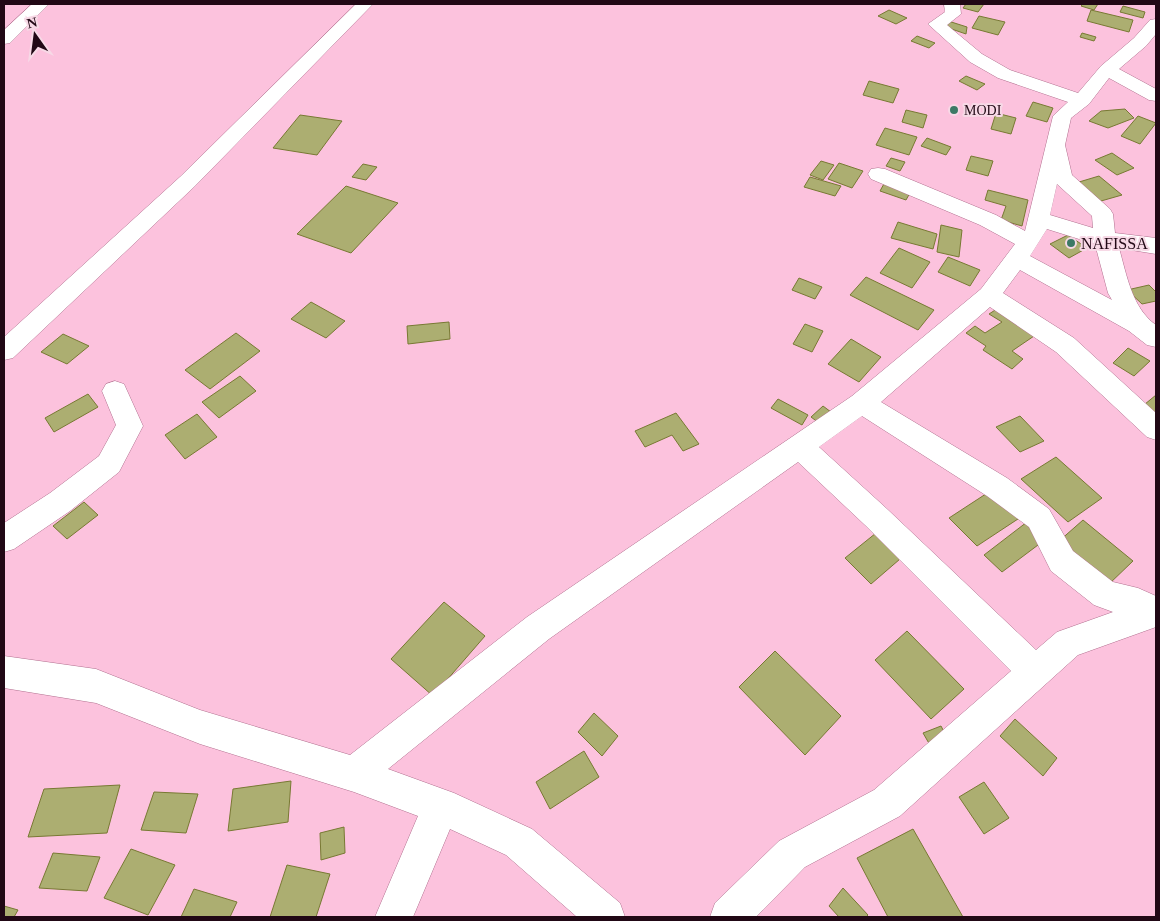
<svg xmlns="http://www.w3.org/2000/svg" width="1160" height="921" viewBox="0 0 1160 921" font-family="'Times New Roman',serif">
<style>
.building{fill:#acae71;stroke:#787933}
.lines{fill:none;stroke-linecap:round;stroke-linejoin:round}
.minor-casing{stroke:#b1708f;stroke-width:1}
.minor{fill:#fff;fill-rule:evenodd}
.poi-dot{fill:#3c7965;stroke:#f7d9e6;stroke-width:2}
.labels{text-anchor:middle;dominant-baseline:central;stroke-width:4;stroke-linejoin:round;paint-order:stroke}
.far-poi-label{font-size:14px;fill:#210815;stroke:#f7d9e6;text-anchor:start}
.poi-label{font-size:16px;fill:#210815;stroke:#f7d9e6;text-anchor:start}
</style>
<rect width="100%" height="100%" fill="#fcc2dd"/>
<!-- building -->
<g class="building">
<polygon points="966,4 984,4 978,12 963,8"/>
<polygon points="1083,4 1098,4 1094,10 1081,6"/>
<polygon points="1123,6 1145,12 1143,18 1120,12"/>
<polygon points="889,10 907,18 896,24 878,16"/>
<polygon points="1091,10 1133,20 1129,32 1087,21"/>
<polygon points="979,16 1005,22 998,35 972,28"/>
<polygon points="945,20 967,27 966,34 940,25"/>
<polygon points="1082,33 1096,37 1094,41 1080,37"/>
<polygon points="917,36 935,43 929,48 911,41"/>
<polygon points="966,76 985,84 977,90 959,81"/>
<polygon points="869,81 899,89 893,103 863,95"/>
<polygon points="1033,102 1053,108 1047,122 1026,116"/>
<polygon points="1125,109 1134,118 1108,128 1089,121 1101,111"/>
<polygon points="906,110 927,115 923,128 902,122"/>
<polygon points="996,113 1016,118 1011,134 991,129"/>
<polygon points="300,115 342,121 317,155 273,148"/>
<polygon points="1138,116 1156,123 1140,144 1121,136"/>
<polygon points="885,128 917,137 909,155 876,145"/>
<polygon points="927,138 951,147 946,155 921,146"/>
<polygon points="1112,153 1134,168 1117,175 1095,160"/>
<polygon points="971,156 993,161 988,176 966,170"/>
<polygon points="891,158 905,162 900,171 886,166"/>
<polygon points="821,161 834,165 823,180 810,175"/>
<polygon points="839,163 863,171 852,188 828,179"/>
<polygon points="363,164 377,167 366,180 352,177"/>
<polygon points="1099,176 1122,195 1101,201 1079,182"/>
<polygon points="810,177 841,186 835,196 804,187"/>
<polygon points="885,182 911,191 906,200 880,191"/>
<polygon points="346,186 398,203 351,253 297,234"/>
<polygon points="988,190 1028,200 1022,226 1001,220 1006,206 985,200"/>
<polygon points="898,222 937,234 933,249 891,238"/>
<polygon points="941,225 962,230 959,257 937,252"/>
<polygon points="1068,235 1087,248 1069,258 1050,244"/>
<polygon points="899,248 930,262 912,288 880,273"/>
<polygon points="948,257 980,270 970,286 938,272"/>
<polygon points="866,277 934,310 918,330 850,295"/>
<polygon points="799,278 822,287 815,299 792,290"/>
<polygon points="1149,285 1156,292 1156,301 1142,304 1127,290"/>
<polygon points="311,302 345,321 326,338 291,319"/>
<polygon points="1003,305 1037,334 1012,351 1023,359 1012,369 983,350 986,346 966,333 975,326 985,333 1002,322 989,314"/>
<polygon points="449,322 450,339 408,344 407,326"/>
<polygon points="805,324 823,331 812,352 793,344"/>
<polygon points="236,333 260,351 210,389 185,370"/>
<polygon points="63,334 89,346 67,364 41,352"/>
<polygon points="851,339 881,357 859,382 828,364"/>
<polygon points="1128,348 1150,361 1134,376 1113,363"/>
<polygon points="240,376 256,391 219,418 202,402"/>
<polygon points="88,394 98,407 54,432 45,418"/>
<polygon points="1156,395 1156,422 1139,409"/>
<polygon points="778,399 808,415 802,425 771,408"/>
<polygon points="823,406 831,412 819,423 811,417"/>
<polygon points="676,413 699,444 683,451 672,435 645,447 635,431"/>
<polygon points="197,414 217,437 185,459 165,435"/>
<polygon points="1020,416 1044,441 1020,452 996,427"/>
<polygon points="1056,457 1102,498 1068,522 1021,479"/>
<polygon points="995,488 1024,515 977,546 949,518"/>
<polygon points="84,502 98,515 67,539 53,526"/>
<polygon points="1083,520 1133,561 1108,585 1058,542"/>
<polygon points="1027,522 1046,539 1002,572 984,555"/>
<polygon points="881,529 907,553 871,584 845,558"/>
<polygon points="444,602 485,636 433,696 391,659"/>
<polygon points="907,631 964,689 931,719 875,660"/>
<polygon points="775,651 841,716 805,755 739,687"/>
<polygon points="594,713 618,736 602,756 578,732"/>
<polygon points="1015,719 1057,758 1043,776 1000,736"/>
<polygon points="941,726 951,745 934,752 923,733"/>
<polygon points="584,751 599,777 550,809 536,782"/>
<polygon points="291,781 288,822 228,831 233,789"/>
<polygon points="984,782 1009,818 984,834 959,797"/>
<polygon points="120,785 107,833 28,837 44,789"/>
<polygon points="154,792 198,794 186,833 141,830"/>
<polygon points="344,827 345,853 321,860 320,833"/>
<polygon points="913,829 963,917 888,917 857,858"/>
<polygon points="131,849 175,865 148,915 104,898"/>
<polygon points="53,853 100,857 87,891 39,888"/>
<polygon points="287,865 330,874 316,917 270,917"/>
<polygon points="843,888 868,915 866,917 839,917 829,906"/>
<polygon points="194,889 237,902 230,917 181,917"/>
<polygon points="4,906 18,910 14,917 4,917"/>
</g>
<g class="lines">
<!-- minor casing -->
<g class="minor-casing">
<g id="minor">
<polygon points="32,4 49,4 10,43 4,44 4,30"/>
<polygon points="356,4 373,4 195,186 13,358 4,360 4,337 181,176"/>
<path d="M944 4H960L961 14 947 25 982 54 1010 70 1078 93 1101 66 1134 38 1150 20 1156 19V34L1146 46 1119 69 1156 89V101L1149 100 1109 78 1089 104 1071 118 1065 145 1072 175 1110 209 1113 214 1115 233 1156 238V254L1119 248C1127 276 1132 308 1156 325V347L1147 345 1129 331 1020 270 1003 293 1074 338 1156 413V440L1147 437 1056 352 990 307 881 402 1007 478 1049 509 1073 551 1113 582 1138 588 1156 596V627L1078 655 900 816 805 867 756 917H710L715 903 779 841 874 790 1011 671 866 526 798 462 549 639 388 769 454 793 532 829 620 903 625 917H577L506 855 450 829 413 917H375L418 816 354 792 200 744 96 703 4 688V656L96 669 200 710 350 755 527 617 852 396 981 289 1015 244 980 225 871 179 868 174 871 169 878 168 885 169 996 215 1025 231 1053 116 1068 102 998 78 970 62 928 24 945 12ZM1057 184 1092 216 1093 228 1050 215ZM1047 229 1095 244 1108 293 1112 300 1030 256ZM862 416 987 496 1029 527 1051 571 1094 605 1113 612 1057 632 1036 650 886 508 819 447Z"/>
<polygon points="115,381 124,384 143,426 119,472 70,511 14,549 4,552 4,523 50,493 99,456 116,425 102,391 106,384"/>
</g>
</g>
<!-- minor -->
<use href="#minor" class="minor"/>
</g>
<!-- markers -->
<g class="poi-dot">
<circle cx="954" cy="110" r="5"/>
<circle cx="1071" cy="243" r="5"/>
</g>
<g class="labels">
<!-- far-poi labels -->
<g class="far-poi-label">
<text x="964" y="110">MODI</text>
</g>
<!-- poi labels -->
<g class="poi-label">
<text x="1081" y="243">NAFISSA</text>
</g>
</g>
<!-- border -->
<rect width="1160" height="921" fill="none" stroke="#210815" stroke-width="10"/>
<!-- north arrow -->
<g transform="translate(35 35) rotate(346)" stroke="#f7d9e6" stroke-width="4" paint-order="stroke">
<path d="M0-4L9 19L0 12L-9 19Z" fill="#210815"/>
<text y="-8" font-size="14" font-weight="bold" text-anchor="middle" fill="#210815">N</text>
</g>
</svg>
